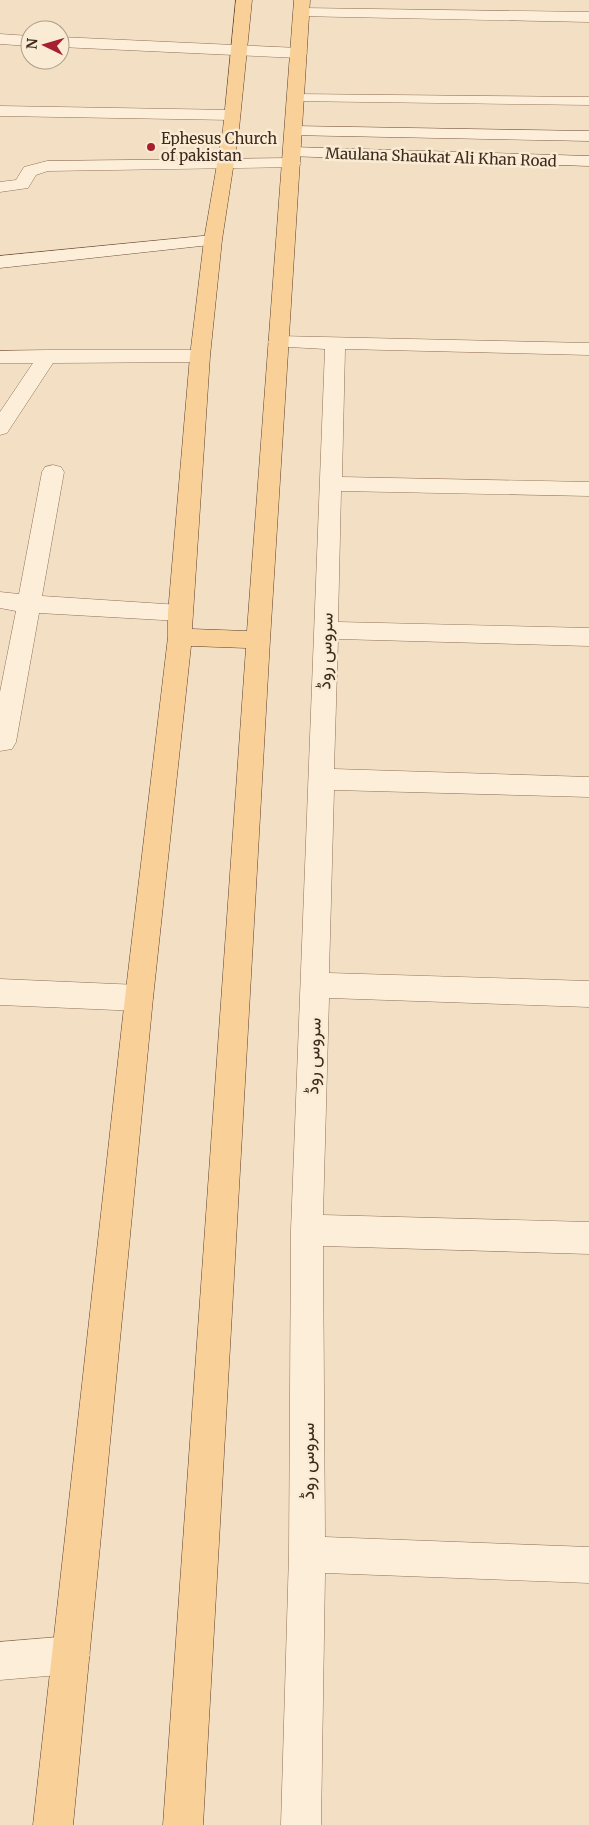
<svg xmlns="http://www.w3.org/2000/svg" width="589" height="1825" viewBox="0 0 589 1825" font-family="Merriweather,Vazirmatn,serif">
<style>
.lines{fill:none;stroke-linecap:round;stroke-linejoin:round}
.lane-casing{stroke:#907058;stroke-width:1}
.street-casing{stroke:#907058;stroke-width:1}
.secondary-casing{stroke:#72503b;stroke-width:1}
.primary-casing{stroke:#5d3e2c;stroke-width:1}
.lane{fill:#fceed8;fill-rule:evenodd}
.street{fill:#fceed8;fill-rule:evenodd}
.secondary{fill:#fceed8;fill-rule:evenodd}
.primary{fill:#f9d198;fill-rule:evenodd}
.poi-dot{fill:#a62130;stroke:#f9ebd4;stroke-width:2}
.labels{text-anchor:middle;dominant-baseline:central;stroke-width:5;stroke-linejoin:round;paint-order:stroke}
.far-poi-label{font-size:15px;fill:#3e2a1d;stroke:#f9ebd4;text-anchor:start}
.far-street-label{font-size:15px;fill:#3e2a1d;stroke:#f9ebd4}
.street-label{font-size:18px;fill:#3e2a1d;stroke:#f9ebd4}
</style>
<rect width="100%" height="100%" fill="#f3e0c4"/>
<g class="lines">
<!-- lane casing -->
<g class="lane-casing">
<polygon id="lane" points="296,94 589,97 589,105 291,101 289,98 291,95"/>
</g>
<!-- street casing -->
<g class="street-casing">
<g id="street">
<polygon points="302,8 589,12 589,22 297,16 294,13 297,10"/>
<polygon points="0,34 30,36 30,46 0,44"/>
<polygon points="60,37 299,48 305,50 307,53 305,56 299,58 60,47"/>
<polygon points="0,106 232,110 238,111 240,115 238,119 232,120 0,116"/>
<polygon points="292,158 298,159 301,163 298,167 48,171 36,175 28,188 0,192 0,182 16,180 24,167 47,161"/>
<polygon points="278,336 589,343 589,355 345,349 342,477 589,482 589,496 341,491 338,622 589,628 589,646 338,639 334,769 589,777 589,797 334,790 329,973 589,981 589,1007 329,998 323,1215 589,1222 589,1254 323,1246 325,1537 589,1547 589,1583 325,1573 321,1825 281,1825 289,1554 291,1230 325,349 271,346 268,342 271,338"/>
<polygon points="48,350 200,350 207,352 210,356 207,360 200,362 53,363 7,433 0,435 0,412 33,363 0,363 0,351"/>
<polygon points="53,465 61,467 64,472 42,596 180,605 188,607 192,613 188,619 180,621 39,613 16,742 12,749 0,751 0,692 16,611 0,608 0,592 19,594 42,472 45,467"/>
<polygon points="0,979 139,985 149,989 153,998 149,1007 139,1011 0,1005"/>
<polygon points="71,1636 84,1642 90,1655 84,1668 71,1674 0,1680 0,1642"/>
</g>
</g>
<!-- secondary casing -->
<g class="secondary-casing">
<g id="secondary">
<polygon points="294,126 589,131 589,141 288,135 286,131 288,127"/>
<polygon points="292,147 589,156 589,166 286,156 283,152 286,148"/>
<polygon points="213,235 219,236 222,240 219,244 0,268 0,256"/>
</g>
</g>
<!-- primary casing -->
<g class="primary-casing">
<polygon id="primary" points="236,0 252,0 239,129 222,240 210,356 192,629 247,631 294,0 310,0 270,640 203,1825 163,1825 246,648 191,646 153,998 73,1825 33,1825 125,998 168,637 168,613 190,356 204,240 223,129"/>
</g>
<!-- lane -->
<use href="#lane" class="lane"/>
<!-- street -->
<use href="#street" class="street"/>
<!-- secondary -->
<use href="#secondary" class="secondary"/>
<!-- primary -->
<use href="#primary" class="primary"/>
</g>
<!-- markers -->
<circle class="poi-dot" cx="151" cy="147" r="5"/>
<g class="labels">
<!-- far-poi labels -->
<g class="far-poi-label">
<text x="161" y="138">Ephesus Church<tspan x="161" dy="17">of pakistan</tspan></text>
</g>
<!-- far-street labels -->
<g class="far-street-label">
<text transform="translate(441 157) rotate(2)">Maulana Shaukat Ali Khan Road</text>
</g>
<!-- street labels -->
<g class="street-label">
<text transform="translate(325 651) rotate(-88)">سروس روڈ</text>
<text transform="translate(313 1056) rotate(-88)">سروس روڈ</text>
<text transform="translate(307 1461) rotate(-90)">سروس روڈ</text>
</g>
</g>
<!-- north arrow -->
<g transform="translate(45 45) rotate(275)"><circle r="24" fill="#f9ebd4" stroke="#ae9e8b"/>
<path d="M0-4L9 19L0 12L-9 19Z" fill="#a62130"/>
<text y="-8" font-size="14" font-weight="bold" text-anchor="middle" fill="#3e2a1d">N</text>
</g>
</svg>
